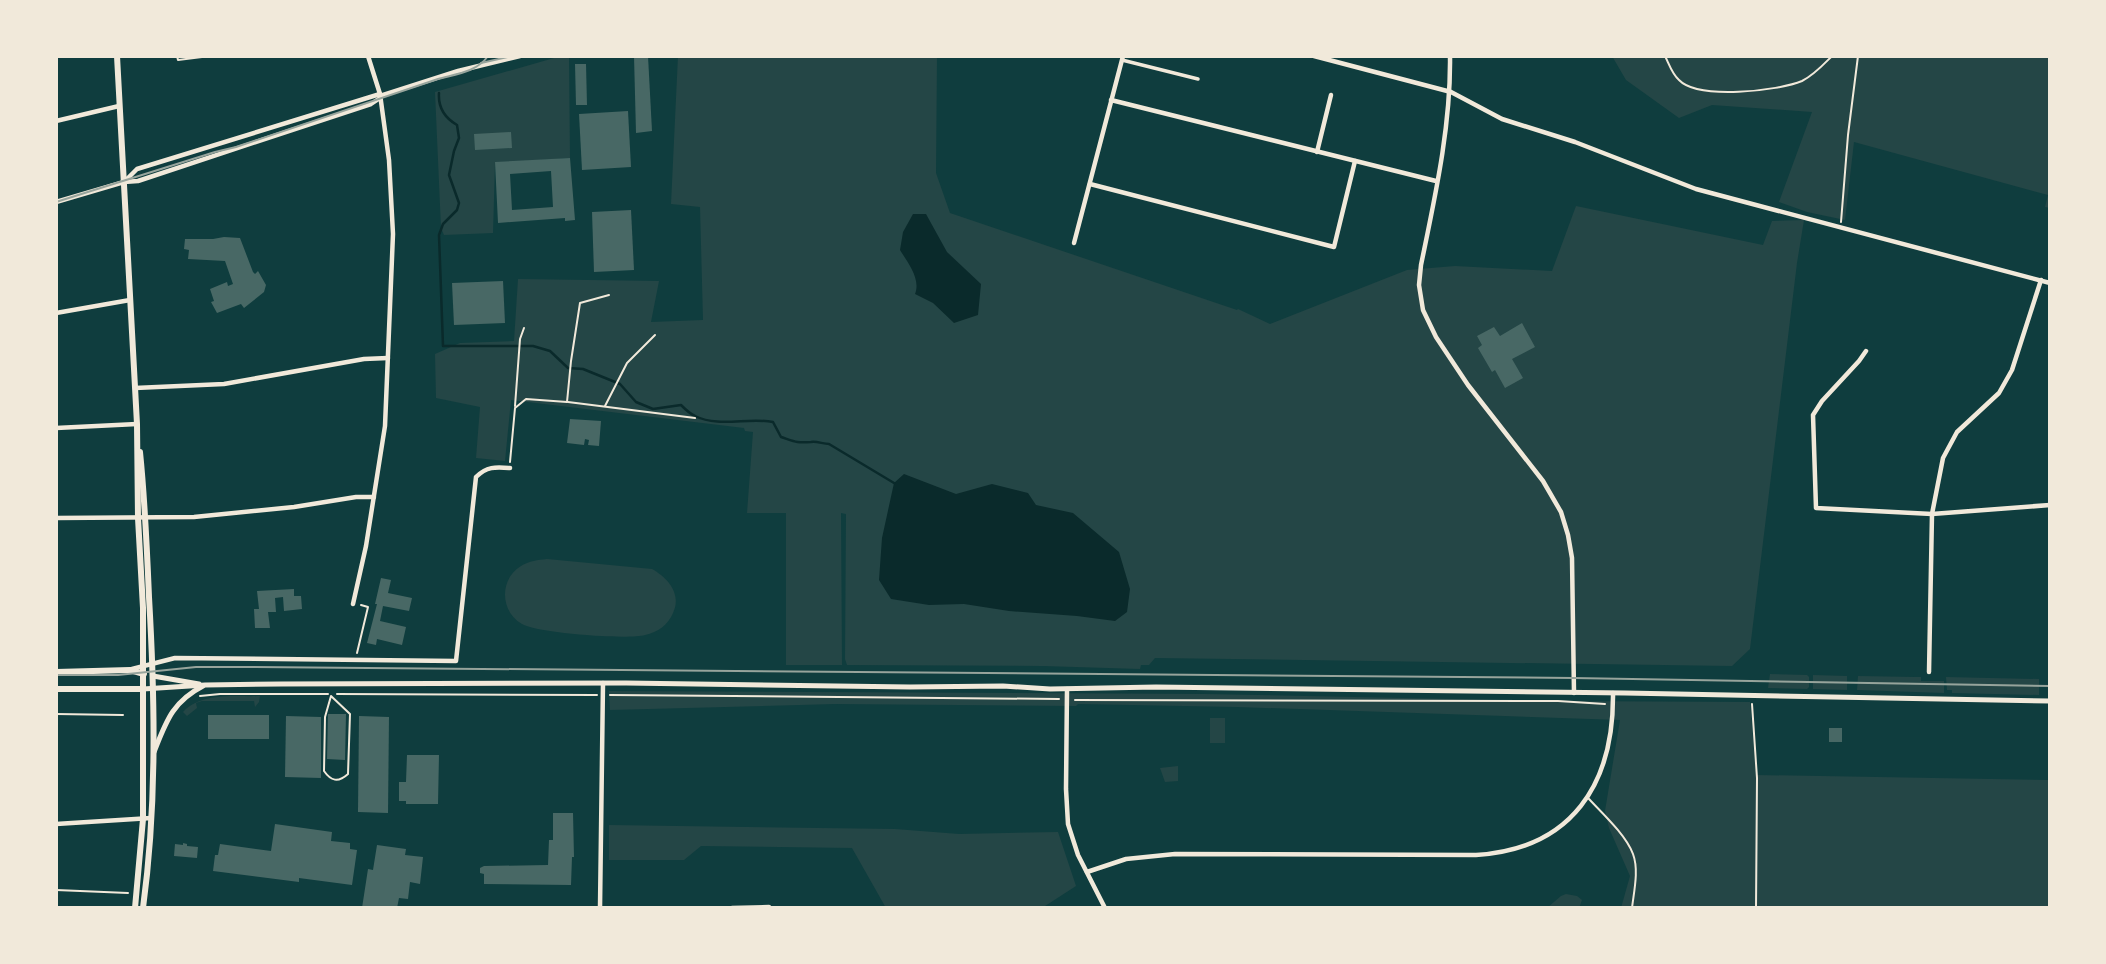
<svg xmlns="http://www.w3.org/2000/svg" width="2106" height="964" viewBox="0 0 2106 964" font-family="Signika,sans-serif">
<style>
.green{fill:#244646}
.water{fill:#0a2a2b}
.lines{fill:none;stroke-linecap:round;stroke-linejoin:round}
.stream{stroke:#0a2a2b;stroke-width:2.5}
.building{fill:#486865;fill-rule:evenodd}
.path{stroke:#f1e9da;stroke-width:2}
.service{stroke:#f1e9da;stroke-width:2}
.pedestrian{stroke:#f1e9da;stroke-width:3.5}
.minor{stroke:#f1e9da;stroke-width:4.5}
.tertiary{stroke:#f1e9da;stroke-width:5}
.secondary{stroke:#f1e9da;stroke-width:6}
.tram{stroke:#97a49c;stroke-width:2}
</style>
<rect width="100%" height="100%" fill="#0f3d3e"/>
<!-- green -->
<g class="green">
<polygon points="561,56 569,56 570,158 495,163 493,233 444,235 441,228 435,92"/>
<polygon points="678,56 937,56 936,173 950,213 1237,310 1238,309 1270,324 1407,270 1455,266 1552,271 1576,206 1763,245 1772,221 1804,220 1797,263 1750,649 1732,666 1155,658 1149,665 1141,665 1140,669 1043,666 847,665 845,659 846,514 841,513 842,665 786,665 786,513 747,513 753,432 745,431 744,428 511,400 505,461 476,458 480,407 436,398 435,354 460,343 514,341 518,279 659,281 651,322 703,320 700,207 671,204"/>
<polygon points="1612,56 2050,56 2050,208 2045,207 2048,195 1854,142 1845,220 1807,212 1779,202 1812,112 1712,105 1679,118 1626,80"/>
<path d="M547 559 652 569C668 578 682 594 673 613 668 625 658 632 645 635 627 640 537 633 522 624 500 612 499 579 521 566 529 561 538 560 547 559Z"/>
<polygon points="1770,674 1807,675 1809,677 1809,687 1807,689 1768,688"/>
<polygon points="1813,675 1847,676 1847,690 1813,689"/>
<polygon points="1858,676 1915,677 1921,677 1921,681 1944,681 1944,693 1857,690"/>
<polygon points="1946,677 2039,679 2039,695 1952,693 1952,690 1947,690"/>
<polygon points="609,691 1205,694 1552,701 1750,702 1756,775 2050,780 2050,908 1621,908 1630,876 1609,828 1605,811 1620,720 1237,707 1078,704 1076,706 835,704 610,710"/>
<path d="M260 696 259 702 255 707 254 701H202L196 703 197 708 187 716 183 712C202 692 234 697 260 696Z"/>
<rect x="1210" y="718" width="15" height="25"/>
<polygon points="1178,766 1178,781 1165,782 1160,768"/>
<polygon points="609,825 895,829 959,834 1058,832 1076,886 1042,908 886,908 852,848 701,846 684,860 609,860"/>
<polygon points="1566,894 1577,896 1582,900 1579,908 1547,908 1561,896"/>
</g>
<!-- water -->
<g class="water">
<path d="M913 214H926L947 252 981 284 978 315 954 323 933 303 915 294C921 279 908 263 900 250L903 232Z"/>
<polygon points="904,474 956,494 992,484 1028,493 1036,505 1073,513 1119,552 1130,589 1127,612 1115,621 1077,616 1009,611 964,604 929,605 891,599 879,580 882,538 894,483"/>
</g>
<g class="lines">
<!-- stream -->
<path class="stream" d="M439 93C438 107 445 118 457 125L459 138 454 151 449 175 459 203 457 210 443 224 439 235 443 346H533L550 351 568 368 583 369 620 384 636 402 653 409 681 405C685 409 690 414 695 416 719 428 748 417 773 422L781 437C796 442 796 443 811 442 817 441 823 444 829 444L894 483"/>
</g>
<!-- building -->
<g class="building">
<polygon points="634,56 648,56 652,131 636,133"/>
<polygon points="575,64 586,64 587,105 576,105"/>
<polygon points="628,111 631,167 582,170 579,114"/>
<polygon points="511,132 512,148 475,150 474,134"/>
<path d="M570 158 575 220 565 221V218L498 223 495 162ZM551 171 553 207 512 210 510 174Z"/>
<polygon points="631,210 634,270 594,272 592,212"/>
<polygon points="224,237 240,238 253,272 255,274 258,271 266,285 264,292 244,308 241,304 217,313 211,302 214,301 210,289 227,282 228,286 233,284 225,261 188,259 189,250 184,249 185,239 213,239"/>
<polygon points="503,281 505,323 454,325 452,283"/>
<polygon points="1522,323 1535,347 1512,359 1523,378 1505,388 1495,370 1492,372 1478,348 1482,345 1477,336 1494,327 1500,336"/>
<polygon points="570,419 601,421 599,446 588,445 589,440 585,439 584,445 567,443"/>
<polygon points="381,578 391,580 388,593 412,598 409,611 383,606 380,621 406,627 402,645 377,639 376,645 367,643 377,604 375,604"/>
<polygon points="294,589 294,596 301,596 302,609 284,611 283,597 275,598 276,612 268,612 270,628 255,628 254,609 259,609 257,591"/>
<polygon points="328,714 346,714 345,760 327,759"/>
<rect x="208" y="715" width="61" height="24"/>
<polygon points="286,716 321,717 321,778 285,777"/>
<polygon points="359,716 389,717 388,813 358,812"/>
<rect x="1829" y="728" width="13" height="14"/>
<polygon points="407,755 439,755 438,804 406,804 406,801 399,801 399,782 406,782"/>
<polygon points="553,813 573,813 574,857 572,857 571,885 484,884 484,874 480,873 480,868 484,866 548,865 549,840 553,840"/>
<polygon points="275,824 332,832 331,841 350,843 350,849 357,850 352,885 299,878 299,882 213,871 215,855 218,855 220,844 271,851"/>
<polygon points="183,843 187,844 187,846 198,847 197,858 174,856 175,844 183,845"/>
<polygon points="377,845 406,849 405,855 423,857 420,884 410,882 408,899 399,898 397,908 362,908 368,869 373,870"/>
</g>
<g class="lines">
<!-- path -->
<g class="path">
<polyline points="177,56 178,60 202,57"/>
<path d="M1665 56C1669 64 1672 74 1679 80 1698 100 1778 91 1802 81 1814 75 1823 65 1832 56"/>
<polyline points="1841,222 1848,135 1858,56"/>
<polyline points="568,402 695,418"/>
<polyline points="515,406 520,339 524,328"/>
<polyline points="605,406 627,363 655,335"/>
<polyline points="510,462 515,408 526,399 567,402 571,361 580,303 609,295"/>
<polyline points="357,653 368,607 361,605"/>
<polyline points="337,694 597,695"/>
<polyline points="610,695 1059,699"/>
<polyline points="200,696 220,694 328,694"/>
<polyline points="1075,700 1558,701 1605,704"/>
<polyline points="1752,704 1757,778 1756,908"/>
<polyline points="56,714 123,715"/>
<polyline points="56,890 128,893"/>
</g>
<!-- service -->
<g class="service">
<path d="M331 696 350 714 348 774C338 783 331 781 324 771L325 717Z"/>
<path d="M1588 798C1602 813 1626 835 1633 854 1639 870 1634 891 1632 908"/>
</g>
<!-- pedestrian -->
<polyline class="pedestrian" points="1122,60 1198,79"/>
<!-- minor -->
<g class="minor">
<polyline points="1314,56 1451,92 1502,119 1575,142 1696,189 2050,283"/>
<path d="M1450 56C1451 126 1435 197 1421 265L1419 285 1423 310 1436 337 1468 385 1543 481 1561 512 1568 535 1572 558 1574 693"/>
<polyline points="380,96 458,71 520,56"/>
<polyline points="1111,100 1436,181"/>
<polyline points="56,121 119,106"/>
<polyline points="1317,152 1331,95"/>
<polyline points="124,182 137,169 380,94"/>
<polyline points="1090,184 1334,247 1355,161"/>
<polyline points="56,202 124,182 138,181 371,104 380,98"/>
<polyline points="1074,243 1123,56"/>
<polyline points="56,313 130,300"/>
<polyline points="1866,351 1859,361 1822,401 1813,415 1816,508 1932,514 2050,505"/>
<polyline points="135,388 224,384 364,359 388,358"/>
<polyline points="56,428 137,424"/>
<polyline points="56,518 194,517 294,507 356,497 374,497"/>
<polyline points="353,604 366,546 385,426 393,234 389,160 380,94 368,56"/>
<path d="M132 669 175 658 456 661 476 477C487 466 496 467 510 468"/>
<polyline points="1929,672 1932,514 1943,458 1957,432 1999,393 2012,370 2041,280"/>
<polyline points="1067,689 1066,789 1068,824 1078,855 1105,908"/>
<polyline points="56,824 151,818"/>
<path d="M1087 872 1126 859 1175 854 1476 855C1572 849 1614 784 1613 693"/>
<polyline points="600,908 603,683"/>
<polyline points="732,908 769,907"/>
</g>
<!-- tertiary -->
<g class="tertiary">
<polyline points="153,676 199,684"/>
<polyline points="143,689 205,685 281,684 626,683 910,687 1003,686 1050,689 1156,687 1625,693 2050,701"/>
<path d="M154 752C166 722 172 702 203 686"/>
</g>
<!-- secondary -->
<g class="secondary">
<polyline points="117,56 137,424 138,518 143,608 143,819 135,908"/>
<path d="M140 452C145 500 147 549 149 597 155 701 157 805 143 908"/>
<polyline points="56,672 130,670 144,674"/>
<polyline points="56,689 143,689"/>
</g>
<!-- tram -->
<g class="tram">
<polyline points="481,63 512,56"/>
<path d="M56 202 215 152 236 147 438 79C456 74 477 72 488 56"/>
<polyline points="56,675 118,675 196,667 255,667 1573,678 2050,686"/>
</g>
</g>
<!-- border -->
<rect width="2106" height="964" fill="none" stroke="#f1e9da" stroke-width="116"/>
</svg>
